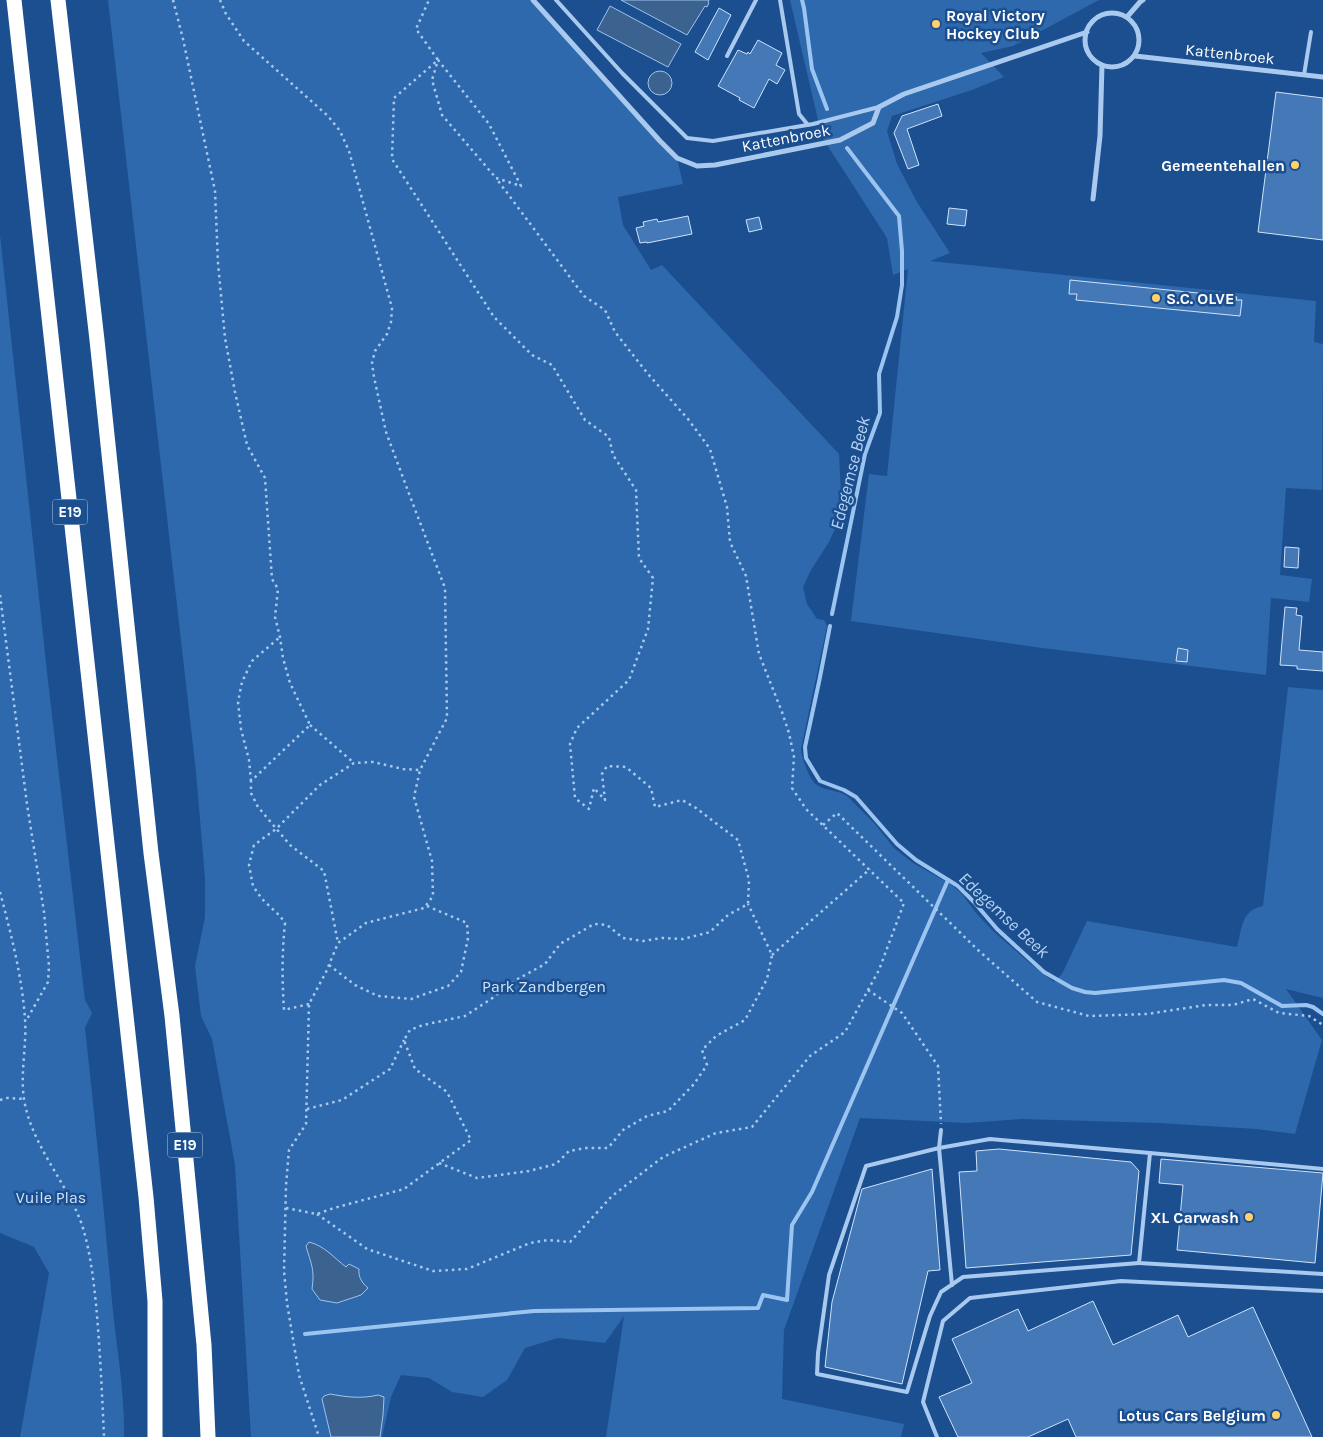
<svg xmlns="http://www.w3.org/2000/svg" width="1323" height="1437" viewBox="0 0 1323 1437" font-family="Karla,sans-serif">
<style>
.green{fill:#2e69ad}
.water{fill:#3c6290;stroke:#9cc4f0}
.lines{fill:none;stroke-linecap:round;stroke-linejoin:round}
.stream{stroke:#9cc4f0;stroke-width:4}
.building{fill:#4478b7;stroke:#cfe3fa}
.path{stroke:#a9c9ee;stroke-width:2.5;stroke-dasharray:2.5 4;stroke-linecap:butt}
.lane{stroke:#a9c9ee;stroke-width:4}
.street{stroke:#a9c9ee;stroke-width:5}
.highway{stroke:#fff;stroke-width:15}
.poi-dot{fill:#ffd166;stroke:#1b4f8f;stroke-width:2}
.labels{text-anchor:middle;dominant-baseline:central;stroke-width:5;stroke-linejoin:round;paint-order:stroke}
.shield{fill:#1b4f8f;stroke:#bbcadd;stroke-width:1}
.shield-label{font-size:15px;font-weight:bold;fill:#fff}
.poi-label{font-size:16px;font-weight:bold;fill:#fff;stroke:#1b4f8f;text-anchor:end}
.street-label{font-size:16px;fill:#fff;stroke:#1b4f8f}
.park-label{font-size:16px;fill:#cfe3fa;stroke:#1b4f8f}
.water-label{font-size:18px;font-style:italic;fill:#b5d3f5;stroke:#1b4f8f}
</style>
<rect width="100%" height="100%" fill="#1b4f8f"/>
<!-- green -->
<g class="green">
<path d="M108 0H533L677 158 683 184 618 197 623 225 651 270 662 265 839 454 841 495 839 520 829 542 811 570 803 587 807 604 817 619 824 620 827 626 801 749C802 758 809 780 817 785 826 791 838 790 847 796L874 823 894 848 913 863 952 885 962 894 976 913 994 932 1031 964 1054 982 1062 974 1087 921 1237 947C1242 929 1241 910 1263 906L1288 687 1323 690V998L1286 989 1322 1040 1295 1134 1257 1129 1158 1123 1022 1119 967 1123 860 1118 784 1330 782 1399 904 1424 901 1437H606L624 1316 605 1343 558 1338 525 1348 507 1380 483 1397 452 1392 429 1378 401 1375 391 1397 382 1437H251L235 1165 212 1039 201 1016 195 966 205 917V878L196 772Z"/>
<polygon points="790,0 1099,0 1013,46 981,53 1004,77 972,90 892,116 887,131 897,164 917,202 950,253 930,261 1316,301 1314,342 1323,344 1322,490 1286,488 1280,575 1312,579 1309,602 1271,598 1266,675 1042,648 851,621 869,474 887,476 908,269 893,275 887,238 822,137"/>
<path d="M0 235 47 672 85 1000 92 1013 85 1028C95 1119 104 1210 112 1301 116 1346 125 1391 124 1437H20L49 1273 34 1247 0 1233Z"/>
</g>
<!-- water -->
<g class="water">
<polygon points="621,0 709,0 708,2 709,3 707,7 705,6 687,35"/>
<polygon points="610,6 681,44 668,67 597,30"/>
<circle cx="660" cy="83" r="12"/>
<path d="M309 1242C325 1246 334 1258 346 1267L349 1264 359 1269C358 1277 362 1283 368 1288L361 1295 337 1303 320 1300 312 1289C315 1269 311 1264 306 1246Z"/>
<path d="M330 1394C346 1397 362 1399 378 1395L384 1397 383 1415 380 1437H331L322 1399 324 1396Z"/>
</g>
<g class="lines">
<!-- stream -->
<g class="stream">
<polyline points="802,0 804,8 812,69 827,109"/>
<polyline points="832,614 865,454 880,413 879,374 897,317 902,285 902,251 899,216 847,148"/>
<polyline points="830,626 819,682 805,747 806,758 820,781 844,790 856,797 897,844 916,860 958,886 974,902 997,929 1044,972 1072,988 1085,992 1095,993 1224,980 1241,983 1282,1006 1306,1005 1313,1007 1323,1014"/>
<polyline points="305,1334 534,1311 758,1308 763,1295 787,1300 792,1225 812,1192 948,880"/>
</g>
</g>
<!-- building -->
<g class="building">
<polygon points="719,8 731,15 708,60 695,52"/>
<polygon points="758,40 782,53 776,65 785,70 777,84 769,79 754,108 739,100 740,98 718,86 738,50 747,54 748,52 750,54"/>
<polygon points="1276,92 1323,98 1323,240 1258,232"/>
<polygon points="938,104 942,116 907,129 919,165 908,169 894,133 902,116"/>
<polygon points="949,208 967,210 965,226 947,224"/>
<polygon points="688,216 692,234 647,243 647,242 640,243 636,228 644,226 643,222 657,219 658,222"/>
<polygon points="759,217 762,229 749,232 746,220"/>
<polygon points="1070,280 1237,297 1236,300 1242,300 1240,316 1076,300 1077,294 1069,294"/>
<polygon points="1285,547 1299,548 1298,568 1284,567"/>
<polygon points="1285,607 1297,608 1296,615 1302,616 1299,650 1323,652 1323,671 1297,669 1297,666 1280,665"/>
<polygon points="1178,648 1188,650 1187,662 1176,661"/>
<polygon points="999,1149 1131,1162 1139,1171 1131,1255 966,1268 959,1172 977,1171 976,1151"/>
<polygon points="1161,1159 1323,1173 1315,1263 1177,1250 1183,1185 1159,1183"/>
<polygon points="932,1169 940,1270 928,1271 902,1384 825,1367 832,1302 862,1189"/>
<polygon points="1093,1301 1113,1345 1178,1315 1188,1337 1253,1307 1312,1437 1076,1437 1068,1419 1028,1437 958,1437 939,1397 972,1383 952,1339 1018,1309 1028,1331"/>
</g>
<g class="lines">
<!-- path -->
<g class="path">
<polyline points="173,0 183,39 215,191 218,263 225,338 235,392 247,445 265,478 272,579 278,589 275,617 280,637 283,658 290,683 310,725 251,781 251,793 258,807 290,845 324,871 338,943"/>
<polyline points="220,0 226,14 244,41 328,116 340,131 349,151 392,308 391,322 387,334 375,351 372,363 374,377 386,432 408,491 445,588 447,718 420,770 414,797 432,861 433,896 424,908 366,923 338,943 326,972 309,1004 306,1124 289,1150 286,1185 284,1271 287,1303 299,1375 319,1437"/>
<polyline points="0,595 27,804 44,912 49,966 48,982 26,1021"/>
<polyline points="310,725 354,763"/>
<polyline points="251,781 249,760 241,729 238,702 242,682 252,661 280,637"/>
<polyline points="823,825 837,813 979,951 1037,1002 1089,1016 1147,1014 1206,1005 1233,1005 1253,999 1279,1013 1309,1016 1323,1025"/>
<path d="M0 892C11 934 22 976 25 1019 27 1045 20 1072 24 1099 31 1144 65 1180 81 1222 90 1249 93 1276 96 1304 100 1348 102 1393 104 1437"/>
<polyline points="772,955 870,869"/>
<polyline points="329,965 355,985 378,996 411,999 448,986 461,972 468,938 467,923 427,906"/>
<polyline points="868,990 902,1013 938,1066 941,1124"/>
<path d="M309 1004 284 1010C282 980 282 952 285 923L280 916 262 899 253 886 249 865 254 845 276 829 320 785 354 763 373 762 403 769 420 770"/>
<polyline points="0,1100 7,1098 24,1099"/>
<polyline points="307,1109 342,1100 390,1069 404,1040"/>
<polyline points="439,1163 477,1178 529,1171 556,1164 569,1151 586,1148 608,1148 623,1130 647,1116 668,1111 694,1084 707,1065 702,1050 716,1036 745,1020 767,979 772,955 748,904"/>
<polyline points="286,1208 317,1214 334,1208 404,1189 471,1140 447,1092 415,1069 404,1040 410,1030 423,1025 465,1016 491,999 516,980 545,964 560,944 594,924 607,925 623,938 643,941 662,938 683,939 710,932 728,915 748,904 749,880 738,840 696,808 682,800 655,807 651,788 626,767 607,766 602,774 605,800 594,788 589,809 575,798 570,744 577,728 629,680 648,629 653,578 639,558 636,490 613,455 609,437 585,420 552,365 532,355 494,317 392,159 394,98 438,60 416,29 429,0"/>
<polyline points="317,1214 367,1249 433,1271 467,1269 530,1243 548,1240 570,1242 612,1196 663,1157 716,1133 752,1127 810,1056 845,1032 879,970 904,903 806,809 792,788 794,757 789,733 782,712 759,654 746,576 730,542 727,507 710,449 688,419 648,374 615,332 605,310 584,296 496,178 521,186 489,124 438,60 432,80 442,115 496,178"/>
</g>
<!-- lane -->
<g class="lane">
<polyline points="556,0 622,73 687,138 713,141 813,124 879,107"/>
<polyline points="780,0 799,114 808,125"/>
<polyline points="727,56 756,0"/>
<polyline points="1304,75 1311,32"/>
<polyline points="941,1130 939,1148 866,1166 829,1275 818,1353 817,1374 907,1392 930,1316 941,1292 963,1277 1139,1263"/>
<polyline points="1323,1169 1150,1153 1139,1263 1323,1274"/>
<polyline points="952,1285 939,1148 990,1139 1150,1153"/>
<polyline points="937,1437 923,1402 943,1321 970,1298 1121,1281 1323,1291"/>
</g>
<!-- street -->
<g class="street">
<polyline points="533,0 660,141 677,158 697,166 715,165 840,140 873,123 879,107 904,94 1087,32"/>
<circle cx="1112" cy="40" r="27"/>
<polyline points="1127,17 1140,2 1143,0"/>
<polyline points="1135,56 1323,77"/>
<polyline points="1093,199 1100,136 1102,65"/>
</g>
<!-- highway -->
<g class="highway">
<polyline points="14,0 146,1197 155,1301 155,1437"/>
<polyline points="58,0 97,340 151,853 172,1016 204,1345 208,1437"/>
</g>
</g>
<!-- markers -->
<g class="poi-dot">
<circle cx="936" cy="24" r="5"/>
<circle cx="1295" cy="165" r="5"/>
<circle cx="1156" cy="298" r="5"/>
<circle cx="1249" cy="1217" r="5"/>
<circle cx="1276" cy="1415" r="5"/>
</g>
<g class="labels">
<!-- shield labels -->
<g class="shield">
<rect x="52.5" y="499.5" width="35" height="25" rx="4"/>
<rect x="167.5" y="1132.5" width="35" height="25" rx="4"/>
</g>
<g class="shield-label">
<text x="70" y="512">E19</text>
<text x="185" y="1145">E19</text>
</g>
<!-- poi labels -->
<g class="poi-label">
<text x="946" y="15" text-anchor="start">Royal Victory<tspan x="946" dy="18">Hockey Club</tspan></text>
<text x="1285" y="165">Gemeentehallen</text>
<text x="1166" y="298" text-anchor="start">S.C. OLVE</text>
<text x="1239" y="1217">XL Carwash</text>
<text x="1266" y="1415">Lotus Cars Belgium</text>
</g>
<!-- street labels -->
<g class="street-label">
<text transform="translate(1230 54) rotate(6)">Kattenbroek</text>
<text transform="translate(786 138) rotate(-11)">Kattenbroek</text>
</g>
<!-- park labels -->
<g class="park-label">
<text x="544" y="986">Park Zandbergen</text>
<text x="51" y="1197">Vuile Plas</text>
</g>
<!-- water labels -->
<g class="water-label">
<text transform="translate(850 473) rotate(-76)">Edegemse Beek</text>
<text transform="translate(1004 915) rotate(43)">Edegemse Beek</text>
</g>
</g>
</svg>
